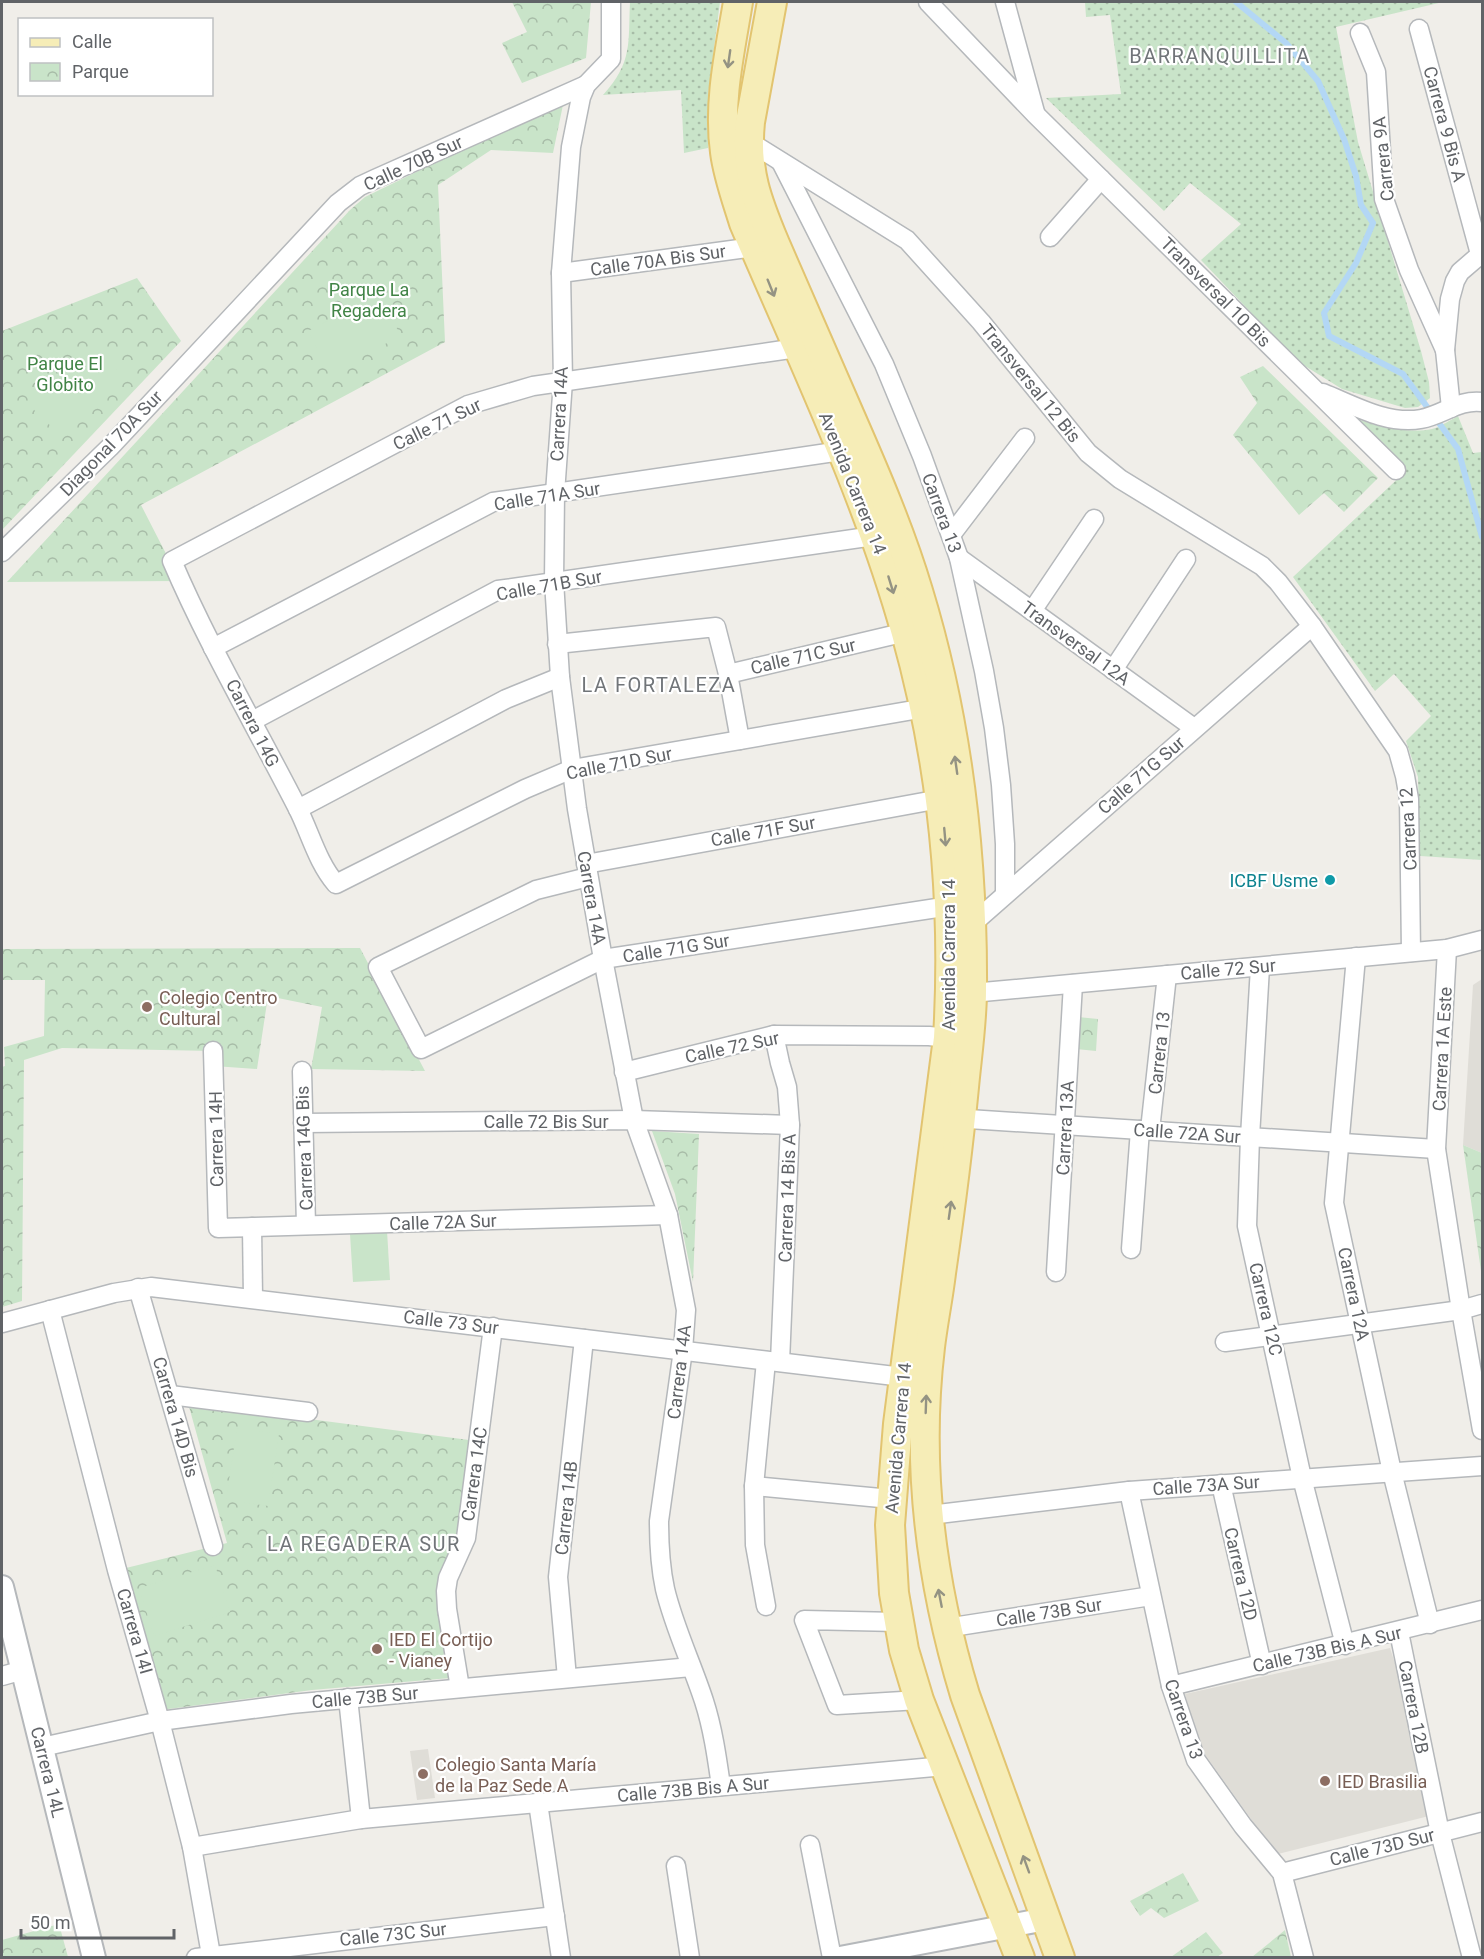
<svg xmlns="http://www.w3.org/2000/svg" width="1484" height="1959" viewBox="0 0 1484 1959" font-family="Roboto,sans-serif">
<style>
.education{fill:#dfddd7}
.grass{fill:url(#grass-dots)}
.park{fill:url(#park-crowns)}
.pitch{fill:#c9e4c9}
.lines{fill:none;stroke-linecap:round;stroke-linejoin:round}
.stream{stroke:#b3d7f5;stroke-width:6}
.minor-casing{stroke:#b5b8bb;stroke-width:21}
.tertiary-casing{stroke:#b5b8bb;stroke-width:26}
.primary-casing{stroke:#e2c470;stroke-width:32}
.minor{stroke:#fff;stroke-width:18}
.tertiary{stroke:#fff;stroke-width:22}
.primary{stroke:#f6edb7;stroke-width:28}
.oneway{stroke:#949383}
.culture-dot{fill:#0f9aa8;stroke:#fff;stroke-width:2}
.education-dot{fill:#8d6e63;stroke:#fff;stroke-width:2}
.labels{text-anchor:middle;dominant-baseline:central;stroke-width:4.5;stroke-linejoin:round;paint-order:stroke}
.street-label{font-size:18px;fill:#606367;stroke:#fff}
.park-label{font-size:18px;fill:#418446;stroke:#fff}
.culture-label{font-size:18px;fill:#0d838f;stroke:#fff;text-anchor:end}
.education-label{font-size:18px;fill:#785e54;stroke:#fff;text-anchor:start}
.neighbourhood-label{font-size:20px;letter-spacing:1.5px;fill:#717579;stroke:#fff}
</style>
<defs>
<pattern id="grass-dots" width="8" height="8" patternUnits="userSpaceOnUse" patternTransform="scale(1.5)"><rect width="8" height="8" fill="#c9e4c9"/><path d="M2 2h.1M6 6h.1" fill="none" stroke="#a7bca7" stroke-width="1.8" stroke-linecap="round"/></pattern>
<pattern id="park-crowns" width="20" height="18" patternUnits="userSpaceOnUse" patternTransform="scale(1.5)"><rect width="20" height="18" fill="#c9e4c9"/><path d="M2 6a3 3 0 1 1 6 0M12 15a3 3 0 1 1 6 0" fill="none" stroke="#a7bca7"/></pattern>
</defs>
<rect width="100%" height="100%" fill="#f0eee9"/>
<!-- education -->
<g class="education">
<polygon points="1482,979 1482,1153 1463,1145 1473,985"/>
<polygon points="1390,1648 1412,1716 1433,1815 1270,1856 1261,1833 1199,1746 1185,1694"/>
<polygon points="428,1749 435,1798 417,1800 410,1751"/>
</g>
<!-- grass -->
<g class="grass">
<path d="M630 2H720L708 95V148L684 153 681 90 603 95C633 62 628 43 630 2Z"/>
<polygon points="1085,2 1443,2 1336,27 1358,142 1421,351 1429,382 1430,398 1418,407 1405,408 1342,389 1297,361 1201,260 1241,224 1190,183 1164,211 1046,98 1121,94 1110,15 1086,17"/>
<path d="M1458 416 1473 453 1482 452V860L1420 856 1418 777 1406 741 1431 716 1394 674 1375 691 1293 577 1406 471 1352 417C1374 426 1408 434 1432 429 1441 427 1450 420 1458 416Z"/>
</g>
<!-- park -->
<g class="park">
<polygon points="512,2 591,2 586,58 522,83 502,43 527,32"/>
<polygon points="564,100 553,153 491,150 438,185 445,342 141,505 180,581 7,582 350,210 365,197"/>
<polygon points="137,278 181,341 2,530 2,331"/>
<polygon points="1263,366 1378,478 1344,512 1324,493 1299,515 1233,435 1257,403 1240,377"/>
<polygon points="360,948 425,1071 311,1069 322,1007 268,996 257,1069 214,1066 213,1051 62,1048 24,1060 22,1301 2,1307 2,1067 5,1066 4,1047 44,1036 45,980 2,980 2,949"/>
<polygon points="1078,1017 1098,1019 1096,1051 1076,1049"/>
<polygon points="652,1131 699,1134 693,1282 675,1194"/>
<polygon points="1463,1145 1482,1153 1482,1278"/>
<polygon points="188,1403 469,1440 458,1535 455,1548 450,1678 312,1690 161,1710 126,1568 227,1543"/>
<polygon points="1183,1873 1199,1901 1164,1918 1151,1908 1140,1916 1130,1901"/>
<polygon points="59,1924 68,1957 2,1957 2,1940"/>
<polygon points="1285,1930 1291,1957 1252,1957"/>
<polygon points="1206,1932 1223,1953 1217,1957 1171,1957"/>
</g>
<!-- pitch -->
<g class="pitch">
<polygon points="379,295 401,336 329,372 308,331"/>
<polygon points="90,344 123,375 63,438 30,406"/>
<polygon points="387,1231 390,1280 353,1282 350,1234"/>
<polygon points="237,1428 279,1434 268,1506 226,1500"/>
<polygon points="215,1565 230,1612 154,1636 139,1588"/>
</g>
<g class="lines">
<!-- stream -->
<polyline class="stream" points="1236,2 1286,43 1318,81 1344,139 1356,176 1361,205 1373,223 1356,263 1324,313 1329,336 1403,374 1458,449 1482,537"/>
<!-- minor casing -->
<g class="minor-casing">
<g id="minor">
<path d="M611 2V59L586 85 581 97 571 147 561 273 563 381 555 493 554 581 560 677 577 809 603 959 634 1120 668 1215 686 1310 683 1350 659 1521C659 1543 660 1566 665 1589 674 1627 692 1664 704 1701 713 1729 717 1758 721 1786"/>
<polyline points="928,2 1035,114 1396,470"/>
<polyline points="1005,2 1035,112"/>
<polyline points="1419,29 1480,254"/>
<polyline points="1360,33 1376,72 1384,199 1409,270 1445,350"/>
<polyline points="748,141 907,240 981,322 1088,453 1120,479 1262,566 1278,582 1312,626 1398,751 1405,776 1409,799 1411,952"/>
<polyline points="781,162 884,364 922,456 959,558 984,671 994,728 1001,785 1005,844 1005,894"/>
<polyline points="1050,237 1101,179"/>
<polyline points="561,273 754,247"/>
<path d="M797 348 533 386 468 405 172 561C208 645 255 725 297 807 310 832 317 862 336 884L525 789 572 769 925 708"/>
<path d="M1323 393C1353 405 1387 425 1421 419 1443 415 1459 399 1482 402"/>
<polyline points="1451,408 1445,350 1450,299 1455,281 1460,272 1482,253"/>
<polyline points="951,535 1025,438"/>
<polyline points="2,552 110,447 338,203 360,186 375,179 586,85"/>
<polyline points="959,558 1194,728"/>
<polyline points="1032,611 1094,519"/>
<polyline points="557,644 716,627 728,674 740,740"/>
<polyline points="213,648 493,502 841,451"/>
<polyline points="1113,670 1186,559"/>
<polyline points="728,674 906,632"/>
<polyline points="252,721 498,590 874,536"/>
<polyline points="298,809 506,699 560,677"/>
<polyline points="586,864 940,799"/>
<polyline points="588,877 536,890 378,967 421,1049 603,959 950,906"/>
<polyline points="971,925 1312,626"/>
<polyline points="1447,949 1436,1149 1461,1310 1482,1430"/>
<polyline points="1356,957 1334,1203 1392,1472 1430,1624"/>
<polyline points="1260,967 1250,1137 1247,1226 1302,1478 1345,1645"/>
<polyline points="972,993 1447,949 1482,940"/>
<polyline points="774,1035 780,1063 787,1087 790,1125 780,1362"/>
<polyline points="213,1051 218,1228 668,1215"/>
<polyline points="302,1071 306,1225"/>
<polyline points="624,1072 774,1035 929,1036 948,1038"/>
<polyline points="953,1118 1436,1149"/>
<polyline points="303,1123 634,1120 790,1125"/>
<polyline points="1150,1130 1167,975"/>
<polyline points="252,1227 253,1298"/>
<polyline points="1131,1249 1140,1130"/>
<polyline points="1056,1272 1073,984"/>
<polyline points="138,1288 213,1546"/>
<polyline points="50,1310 117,1570 160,1721 192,1847 211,1955"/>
<polyline points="2,1323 114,1293 151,1287 903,1377"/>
<polyline points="1225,1342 1461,1310 1482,1304"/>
<polyline points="766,1361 754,1486 755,1545 766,1606"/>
<polyline points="170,1395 308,1412"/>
<polyline points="1221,1484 1262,1665"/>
<polyline points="754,1486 891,1499"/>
<polyline points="1129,1491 1171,1686 1196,1760 1243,1826 1282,1873 1304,1958"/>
<polyline points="930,1515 1129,1491 1482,1466"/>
<polyline points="898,1622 804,1620 837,1705 919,1700"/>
<polyline points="946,1628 1151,1596"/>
<polyline points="1399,1632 1440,1833 1472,1958"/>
<polyline points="2,1676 23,1670"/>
<polyline points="567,1678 558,1577 584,1339"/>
<polyline points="1171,1686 1482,1610"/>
<polyline points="460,1688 447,1609 446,1591 448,1578 466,1538 493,1327"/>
<polyline points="348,1698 361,1819"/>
<polyline points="42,1747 160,1721 291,1704 691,1667"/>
<polyline points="538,1803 561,1958"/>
<polyline points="810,1845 832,1958"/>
<polyline points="192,1847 361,1819 945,1766"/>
<polyline points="676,1866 690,1958"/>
<polyline points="1282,1873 1482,1822"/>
<polyline points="196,1958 555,1916"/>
</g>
</g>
<!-- tertiary casing -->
<g class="tertiary-casing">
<g id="tertiary">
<polyline points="2,1587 94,1958"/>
<polyline points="840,1958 1046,1919"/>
</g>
</g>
<!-- primary casing -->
<g class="primary-casing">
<g id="primary">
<path d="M738 2C730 51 718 102 725 152 728 176 737 200 744 223 801 357 867 493 906 633 943 765 956 902 948 1038L898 1424 890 1525 894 1593 904 1650 919 1700 1020 1958"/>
<path d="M772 2 750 122C745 171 757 201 775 244 800 302 825 359 850 416 875 473 900 531 918 591 957 719 973 856 972 990 972 1022 967 1055 964 1087 958 1149 950 1211 941 1273 938 1298 933 1322 930 1347 916 1464 931 1583 965 1695L1060 1958"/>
</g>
</g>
<!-- minor -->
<use href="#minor" class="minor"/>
<!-- tertiary -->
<use href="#tertiary" class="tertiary"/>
<!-- primary -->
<use href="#primary" class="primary"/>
</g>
<!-- one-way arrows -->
<defs><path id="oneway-shaft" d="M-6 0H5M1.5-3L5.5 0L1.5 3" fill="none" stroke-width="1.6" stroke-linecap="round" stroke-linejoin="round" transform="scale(1.5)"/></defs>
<g class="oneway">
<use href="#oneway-shaft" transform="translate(729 59) rotate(98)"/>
<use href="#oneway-shaft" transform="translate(771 288) rotate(68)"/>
<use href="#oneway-shaft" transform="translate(891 585) rotate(73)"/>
<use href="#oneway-shaft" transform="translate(956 765) rotate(-98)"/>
<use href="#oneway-shaft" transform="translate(945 837) rotate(85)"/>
<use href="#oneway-shaft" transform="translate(950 1210) rotate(-82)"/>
<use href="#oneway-shaft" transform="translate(926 1404) rotate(-88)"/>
<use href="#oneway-shaft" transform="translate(940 1598) rotate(-101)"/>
<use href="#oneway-shaft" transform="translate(1026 1864) rotate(-110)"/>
</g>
<!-- markers -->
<circle class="culture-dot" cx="1330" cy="880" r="6"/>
<g class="education-dot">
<circle cx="147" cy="1007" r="6"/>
<circle cx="377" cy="1649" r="6"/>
<circle cx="423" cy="1774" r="6"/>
<circle cx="1325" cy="1781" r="6"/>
</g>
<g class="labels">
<!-- street labels -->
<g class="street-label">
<text transform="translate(1445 124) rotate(75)">Carrera 9 Bis A</text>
<text transform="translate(1383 159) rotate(-96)">Carrera 9A</text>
<text transform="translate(413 163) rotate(-25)">Calle 70B Sur</text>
<text transform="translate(658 260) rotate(-8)">Calle 70A Bis Sur</text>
<text transform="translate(1216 292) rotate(45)">Transversal 10 Bis</text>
<text transform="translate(1031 383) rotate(51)">Transversal 12 Bis</text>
<text transform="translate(559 414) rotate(-87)">Carrera 14A</text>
<text transform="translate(437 424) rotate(-26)">Calle 71 Sur</text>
<text transform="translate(111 443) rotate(-46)">Diagonal 70A Sur</text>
<text transform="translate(853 483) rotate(68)">Avenida Carrera 14</text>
<text transform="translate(547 496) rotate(-9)">Calle 71A Sur</text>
<text transform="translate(942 513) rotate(70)">Carrera 13</text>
<text transform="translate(549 585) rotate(-10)">Calle 71B Sur</text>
<text transform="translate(1076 643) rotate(36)">Transversal 12A</text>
<text transform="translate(803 656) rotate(-13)">Calle 71C Sur</text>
<text transform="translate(253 723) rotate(63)">Carrera 14G</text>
<text transform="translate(619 763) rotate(-11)">Calle 71D Sur</text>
<text transform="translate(1141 775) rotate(-41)">Calle 71G Sur</text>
<text transform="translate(1408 829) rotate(-93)">Carrera 12</text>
<text transform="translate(763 831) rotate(-10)">Calle 71F Sur</text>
<text transform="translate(592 898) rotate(80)">Carrera 14A</text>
<text transform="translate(676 948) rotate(-9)">Calle 71G Sur</text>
<text transform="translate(948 955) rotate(-90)">Avenida Carrera 14</text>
<text transform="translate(1228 969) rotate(-5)">Calle 72 Sur</text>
<text transform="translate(732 1047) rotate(-12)">Calle 72 Sur</text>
<text transform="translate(1442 1049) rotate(-87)">Carrera 1A Este</text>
<text transform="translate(1159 1053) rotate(-84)">Carrera 13</text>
<text x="546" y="1121">Calle 72 Bis Sur</text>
<text transform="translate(1065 1128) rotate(-87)">Carrera 13A</text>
<text transform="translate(1187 1133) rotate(4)">Calle 72A Sur</text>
<text transform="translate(216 1139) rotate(-91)">Carrera 14H</text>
<text transform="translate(304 1148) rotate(-92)">Carrera 14G Bis</text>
<text transform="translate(787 1198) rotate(-88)">Carrera 14 Bis A</text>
<text transform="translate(443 1222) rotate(-2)">Calle 72A Sur</text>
<text transform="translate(1354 1294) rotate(78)">Carrera 12A</text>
<text transform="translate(1266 1309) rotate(77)">Carrera 12C</text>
<text transform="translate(451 1322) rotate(7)">Calle 73 Sur</text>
<text transform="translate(679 1372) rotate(-83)">Carrera 14A</text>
<text transform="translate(176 1417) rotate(74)">Carrera 14D Bis</text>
<text transform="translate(898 1438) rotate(-85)">Avenida Carrera 14</text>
<text transform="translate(474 1474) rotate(-82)">Carrera 14C</text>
<text transform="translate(1206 1485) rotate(-4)">Calle 73A Sur</text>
<text transform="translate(566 1508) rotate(-84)">Carrera 14B</text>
<text transform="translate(1241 1574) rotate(77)">Carrera 12D</text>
<text transform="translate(1049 1612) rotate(-9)">Calle 73B Sur</text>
<text transform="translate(135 1631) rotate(74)">Carrera 14I</text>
<text transform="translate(1327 1649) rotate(-13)">Calle 73B Bis A Sur</text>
<text transform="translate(365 1697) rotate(-5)">Calle 73B Sur</text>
<text transform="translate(1414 1707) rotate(79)">Carrera 12B</text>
<text transform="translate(1184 1719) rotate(71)">Carrera 13</text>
<text transform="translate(48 1772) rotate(76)">Carrera 14L</text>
<text transform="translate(693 1789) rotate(-5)">Calle 73B Bis A Sur</text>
<text transform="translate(1382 1847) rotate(-14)">Calle 73D Sur</text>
<text transform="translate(393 1934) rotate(-6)">Calle 73C Sur</text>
</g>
<!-- park labels -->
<g class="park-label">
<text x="369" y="289">Parque La<tspan x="369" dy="21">Regadera</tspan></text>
<text x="65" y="363">Parque El<tspan x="65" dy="21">Globito</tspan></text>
</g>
<!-- culture labels -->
<g class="culture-label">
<text x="1318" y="880">ICBF Usme</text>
</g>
<!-- education labels -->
<g class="education-label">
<text x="159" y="997">Colegio Centro<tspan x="159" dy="21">Cultural</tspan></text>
<text x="389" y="1639">IED El Cortijo<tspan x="389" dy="21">- Vianey</tspan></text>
<text x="435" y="1764">Colegio Santa María<tspan x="435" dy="21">de la Paz Sede A</tspan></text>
<text x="1337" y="1781">IED Brasilia</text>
</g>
<!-- neighbourhood labels -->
<g class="neighbourhood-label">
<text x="1220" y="56">BARRANQUILLITA</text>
<text x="659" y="685">LA FORTALEZA</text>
<text x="364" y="1544">LA REGADERA SUR</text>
</g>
</g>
<!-- border -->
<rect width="1484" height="1959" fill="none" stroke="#606367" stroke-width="6"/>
<!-- legend -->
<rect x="18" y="18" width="195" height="78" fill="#ffffff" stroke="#bfc1c2" stroke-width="1.5"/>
<rect x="30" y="38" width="30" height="9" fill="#f6edb7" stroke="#bfc1c2" stroke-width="1.5"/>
<text x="72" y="48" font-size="18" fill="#606367">Calle</text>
<rect x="30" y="63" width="30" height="18" fill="url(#park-crowns)" stroke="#bfc1c2" stroke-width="1.5"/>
<text x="72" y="78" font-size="18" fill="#606367">Parque</text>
<!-- scale -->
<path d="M21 1929v9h153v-9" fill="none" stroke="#606367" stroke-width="3"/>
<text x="30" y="1929" font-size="18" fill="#606367" stroke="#ffffff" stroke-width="4.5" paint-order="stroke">50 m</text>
</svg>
